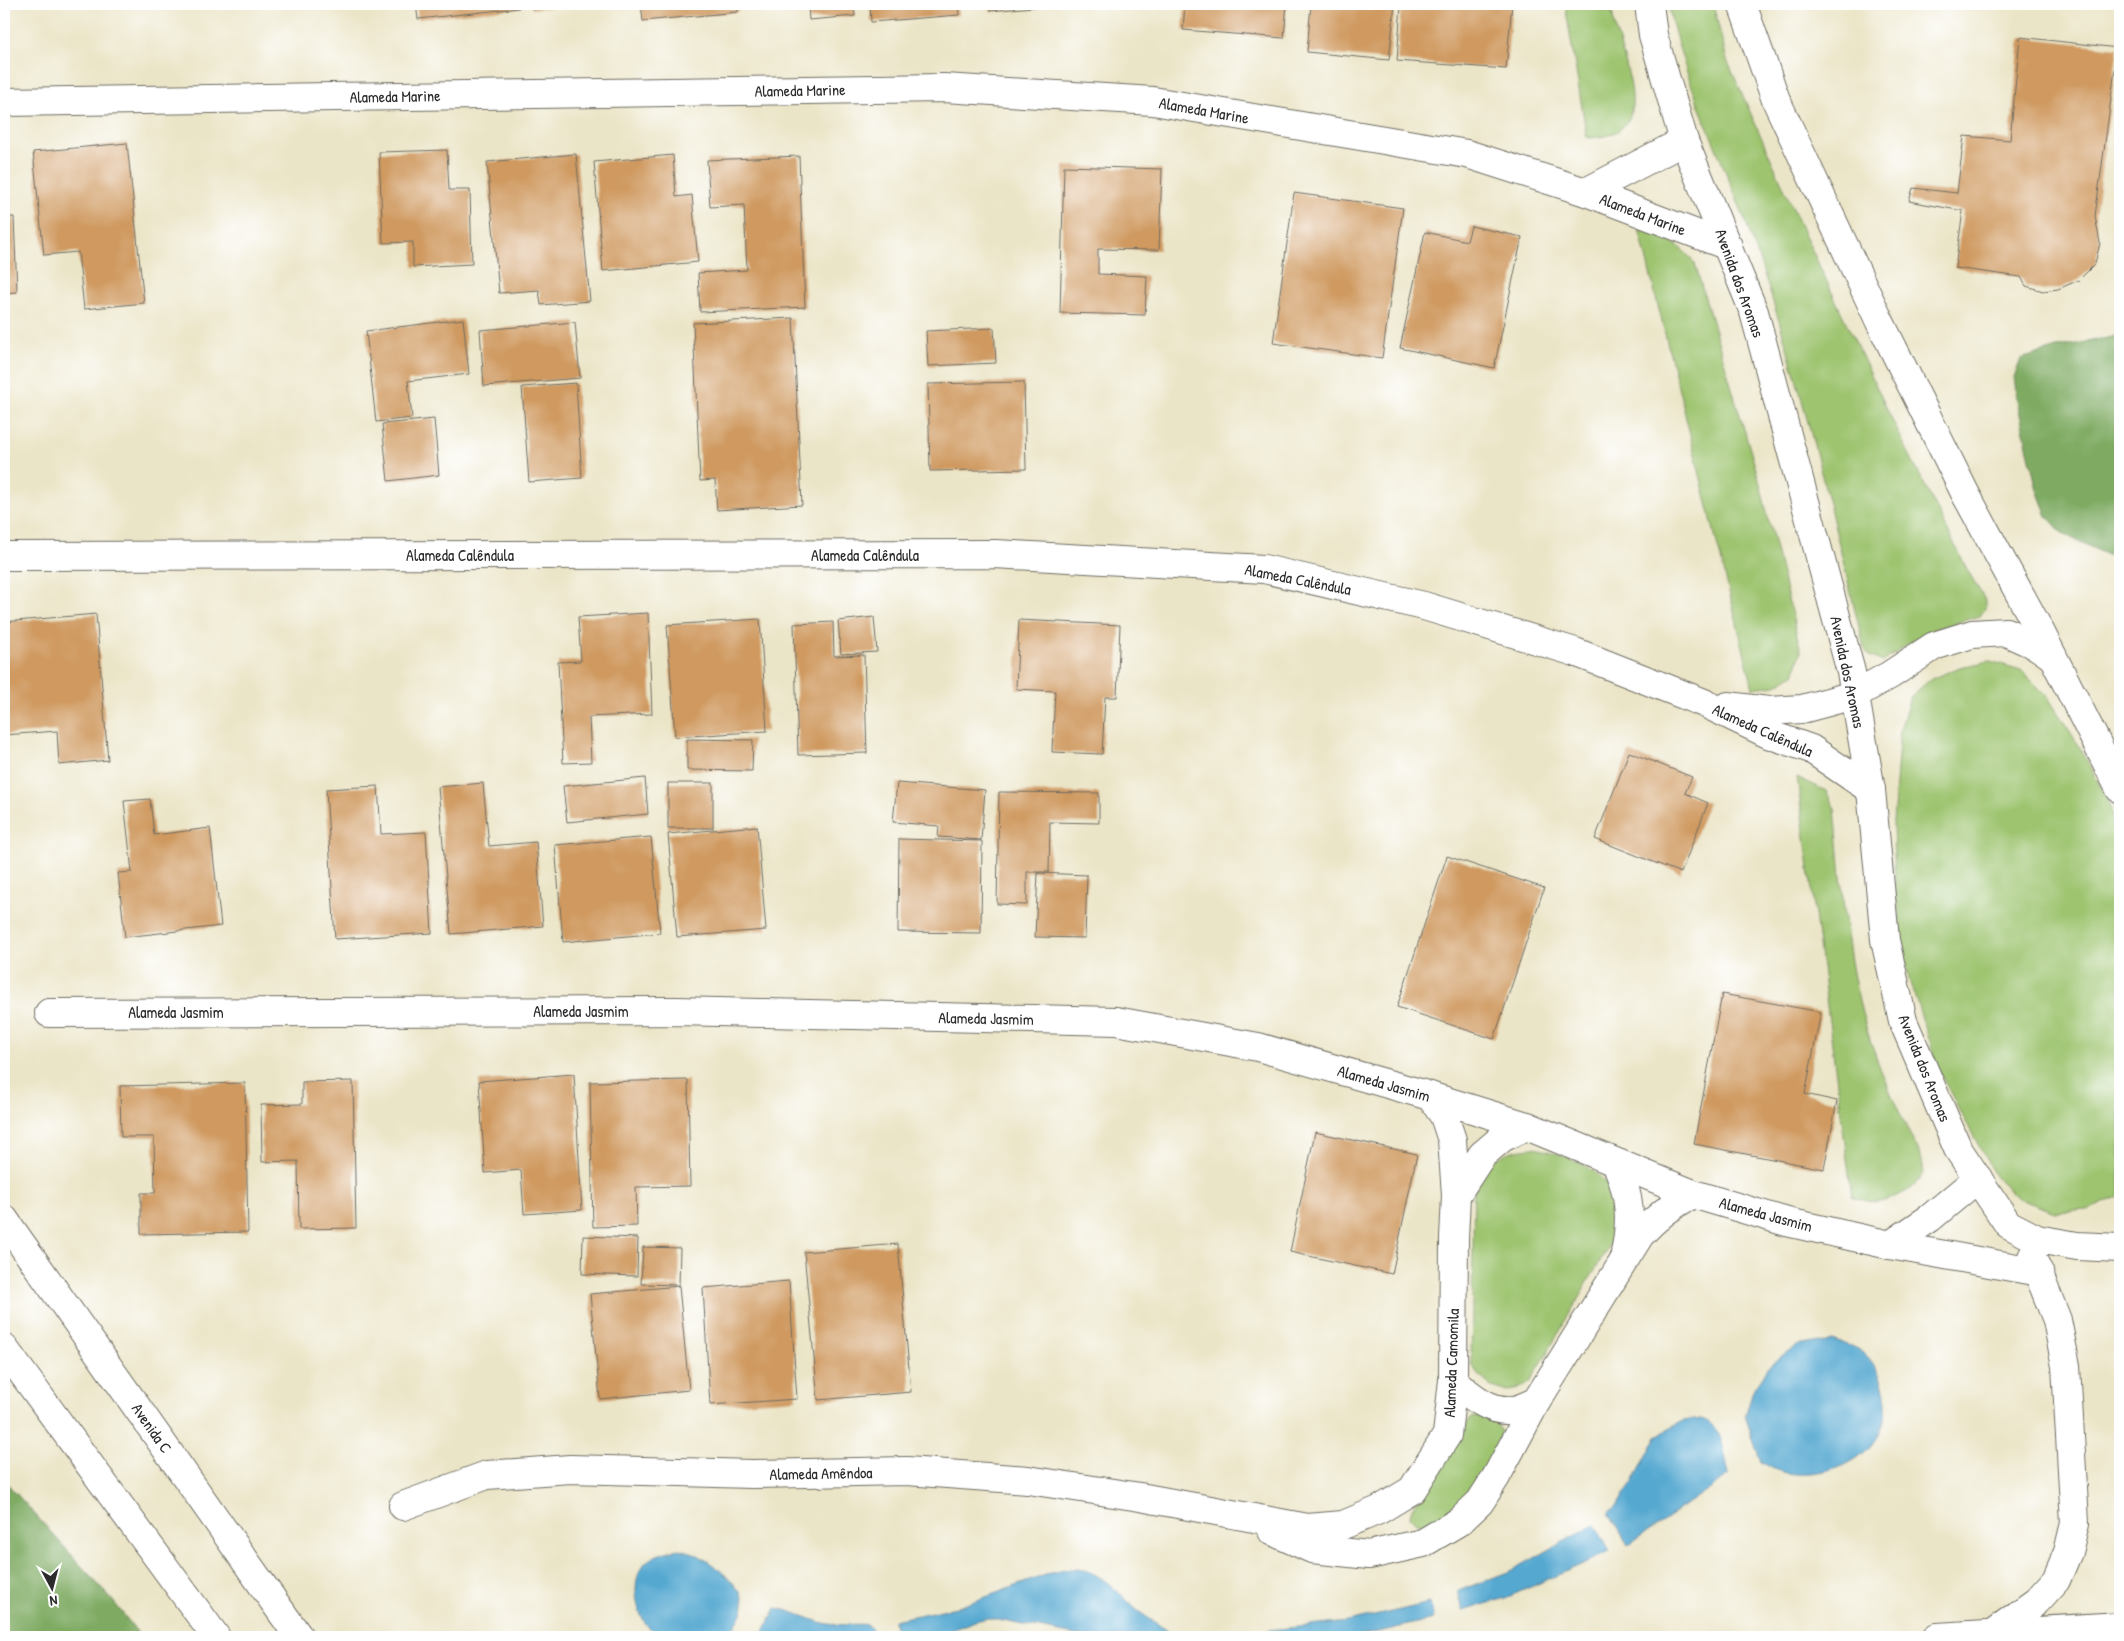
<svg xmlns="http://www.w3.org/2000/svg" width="2124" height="1641" viewBox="0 0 2124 1641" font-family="'Patrick Hand',sans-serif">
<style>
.green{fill:#9ec46f;stroke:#64784d}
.forest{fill:#7eaa62;stroke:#546a46}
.water{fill:#54a8d0;stroke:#406a7e}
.building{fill:#cf995e}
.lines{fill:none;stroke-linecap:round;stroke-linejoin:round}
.street-casing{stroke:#6e6c62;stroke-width:30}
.street{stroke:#fff;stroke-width:28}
.labels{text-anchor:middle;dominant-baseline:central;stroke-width:4.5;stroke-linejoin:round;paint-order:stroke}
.street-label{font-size:16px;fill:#2b2b2b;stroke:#fff}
</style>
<rect width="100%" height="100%" fill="#fff"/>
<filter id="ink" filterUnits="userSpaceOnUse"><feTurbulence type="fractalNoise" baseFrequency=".02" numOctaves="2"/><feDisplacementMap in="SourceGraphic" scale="10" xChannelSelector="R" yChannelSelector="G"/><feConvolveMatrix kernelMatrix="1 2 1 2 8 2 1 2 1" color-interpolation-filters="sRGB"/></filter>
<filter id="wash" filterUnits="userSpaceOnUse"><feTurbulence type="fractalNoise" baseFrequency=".0096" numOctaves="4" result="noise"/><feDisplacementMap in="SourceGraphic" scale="20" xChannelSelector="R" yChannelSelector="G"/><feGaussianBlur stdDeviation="1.12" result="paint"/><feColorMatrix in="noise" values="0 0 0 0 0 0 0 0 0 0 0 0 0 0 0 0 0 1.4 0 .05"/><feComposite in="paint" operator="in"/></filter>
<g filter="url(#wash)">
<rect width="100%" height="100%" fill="#ebe5c7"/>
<!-- green -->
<g class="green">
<path d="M1565 4H1611C1613 15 1614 27 1618 38 1630 80 1654 137 1587 138Z"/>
<path d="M1668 4H1713L1727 60 1803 231 1893 422 1968 571 1985 600V609L1980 616 1931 630 1916 638 1883 662 1869 656 1864 648C1831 511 1799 372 1752 239 1724 161 1685 86 1668 4Z"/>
<path d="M1639 229C1664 238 1678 241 1695 264L1758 476 1801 652 1794 674 1776 685 1753 688Z"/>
<polygon points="1990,661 2021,670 2047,696 2078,744 2107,798 2120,838 2120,1196 2088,1210 2056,1212 2019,1199 1995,1176 1942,1077 1909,980 1895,889 1893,822 1900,730 1910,697 1931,679 1960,667"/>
<path d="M1797 777 1826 791 1835 809C1842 880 1845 959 1866 1027 1879 1073 1902 1117 1922 1160 1922 1163 1924 1169 1923 1172 1920 1186 1892 1201 1879 1202 1870 1202 1861 1200 1852 1197Z"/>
<path d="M1534 1148C1584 1158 1631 1181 1612 1240L1531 1381C1507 1401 1486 1388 1471 1364L1474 1190C1488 1161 1502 1149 1534 1148Z"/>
<path d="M1480 1416C1487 1418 1496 1421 1500 1428 1510 1445 1461 1500 1448 1511 1439 1519 1427 1525 1416 1523L1410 1517 1411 1510 1466 1425 1471 1418Z"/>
</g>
<!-- forest -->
<g class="forest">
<polygon points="2120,333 2120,561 2063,534 2047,516 2037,490 2017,401 2014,377 2021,359 2060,347 2112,337"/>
<polygon points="4,1480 113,1601 141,1637 4,1637"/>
</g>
<!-- water -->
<g class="water">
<path d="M1832 1340C1840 1343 1850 1345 1857 1349 1867 1354 1877 1369 1881 1379 1905 1442 1840 1485 1782 1472 1775 1470 1768 1466 1761 1462L1745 1416 1753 1390 1773 1362 1797 1346Z"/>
<path d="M1701 1419C1724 1425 1724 1455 1729 1475L1628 1545 1609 1513 1616 1507 1632 1484 1657 1436 1683 1421Z"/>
<polygon points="1595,1524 1610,1552 1508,1597 1463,1611 1458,1591 1513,1570"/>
<path d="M680 1549C686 1551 693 1552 698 1555 712 1563 746 1588 744 1606 743 1616 735 1625 730 1633 712 1637 678 1641 660 1635 637 1626 631 1590 640 1570 647 1556 666 1551 680 1549Z"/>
<path d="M1070 1569C1099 1567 1118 1593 1138 1611 1148 1618 1158 1624 1168 1631L1163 1637H1085L988 1618 975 1621 932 1637H896L894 1620 961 1606 1051 1573Z"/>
<polygon points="1430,1603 1434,1619 1357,1637 1202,1637 1202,1632 1249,1632 1348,1622"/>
<path d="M776 1608C795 1611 809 1620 828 1624 839 1626 861 1623 867 1625 872 1627 874 1633 876 1637H761Z"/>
</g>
<g id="blocks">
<!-- building -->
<g class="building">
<polygon points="105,4 150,4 151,5 105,8"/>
<polygon points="416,4 519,4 519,8 418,19"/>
<polygon points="532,4 577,4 577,5 532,9"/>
<polygon points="641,4 738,4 738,12 643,21"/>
<polygon points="808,4 854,4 855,16 809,20"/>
<polygon points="870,4 958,4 959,15 871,22"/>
<polygon points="989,4 1054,4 1054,5 990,11"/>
<polygon points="1185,4 1287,4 1284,38 1183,30"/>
<polygon points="1311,4 1395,4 1389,60 1307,52"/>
<polygon points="1401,4 1512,4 1506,69 1397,61"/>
<polygon points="2020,37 2118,48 2095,216 2100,243 2095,264 2079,280 2058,289 2043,291 2026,286 2021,277 1955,268 1963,211 1909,201 1913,188 1957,193 1964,136 2010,140"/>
<polygon points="127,143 144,303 84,309 78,252 44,255 33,152"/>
<polygon points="447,150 449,190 470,190 472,264 413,267 413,242 383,243 379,152"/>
<polygon points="576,154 590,301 541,305 539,290 499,293 487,162"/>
<polygon points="673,155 676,197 692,195 698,262 603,271 594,162"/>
<polygon points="799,156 805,307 700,312 698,273 747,270 744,205 710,207 707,160"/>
<polygon points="1064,166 1162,169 1159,250 1098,249 1098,274 1147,276 1145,315 1060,313"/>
<polygon points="1294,193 1403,208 1382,358 1273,343"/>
<polygon points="4,217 14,217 17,292 4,293"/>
<polygon points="1471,226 1522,237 1494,368 1400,348 1425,232 1467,241"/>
<polygon points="793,318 802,505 717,510 715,480 700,481 693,323"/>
<polygon points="463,319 469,374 408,381 412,418 376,422 366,331"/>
<polygon points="575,322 580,378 484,386 480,330"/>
<polygon points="994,328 996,363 928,366 926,331"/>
<polygon points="1024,382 1026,469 930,471 928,384"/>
<polygon points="576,383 582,478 529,482 522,387"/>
<polygon points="434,419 439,475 388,481 382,424"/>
<polygon points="648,613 652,714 589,717 591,762 563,763 558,662 581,661 578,617"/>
<polygon points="96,614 108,760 59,765 57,731 4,735 4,622"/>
<polygon points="874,617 877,652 841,654 838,621"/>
<polygon points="760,619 767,731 675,737 667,625"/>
<polygon points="1019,620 1120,625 1117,697 1105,697 1102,754 1052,752 1055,691 1016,689"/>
<polygon points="833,622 834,656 864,655 867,753 798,755 794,624"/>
<polygon points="687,739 753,740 752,771 687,770"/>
<polygon points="1629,752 1692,777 1685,793 1708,803 1681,873 1595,839"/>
<polygon points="645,778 648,814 567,822 563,786"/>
<polygon points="483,783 489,846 536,842 543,926 451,934 438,787"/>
<rect x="668" y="783" width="45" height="45"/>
<polygon points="897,783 985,790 981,840 938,837 939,826 893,822"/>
<polygon points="378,786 381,834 426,832 432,933 335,939 326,789"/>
<polygon points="999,792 1099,793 1099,823 1050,822 1049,872 1027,872 1027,905 997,904"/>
<polygon points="150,799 154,835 210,828 221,926 125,937 118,873 132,872 124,801"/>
<polygon points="757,826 766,930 677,937 668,834"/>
<polygon points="651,837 660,933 563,942 555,845"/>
<polygon points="899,839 982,841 981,933 898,932"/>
<polygon points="1447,856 1544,888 1494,1039 1397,1007"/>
<polygon points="1038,873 1087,875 1085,938 1035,937"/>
<polygon points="1722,994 1821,1012 1805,1094 1837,1101 1824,1169 1694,1144"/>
<polygon points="574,1074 582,1210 524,1214 521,1170 485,1173 479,1081"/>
<polygon points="688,1080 690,1186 636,1187 637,1226 593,1227 590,1082"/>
<polygon points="353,1081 356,1228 299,1229 298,1161 262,1162 261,1105 302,1104 302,1082"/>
<polygon points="245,1083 248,1232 141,1234 141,1193 155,1193 154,1137 121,1137 120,1086"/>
<polygon points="1315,1132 1417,1154 1392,1274 1290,1252"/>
<polygon points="583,1236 638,1238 637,1276 582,1274"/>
<polygon points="898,1244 911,1392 818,1400 804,1252"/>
<polygon points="643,1247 680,1248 679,1285 641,1284"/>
<polygon points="789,1281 797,1399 710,1405 703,1288"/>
<polygon points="679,1286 689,1390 600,1399 590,1294"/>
</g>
</g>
</g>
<g filter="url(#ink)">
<use href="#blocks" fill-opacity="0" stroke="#6e6c62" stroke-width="1"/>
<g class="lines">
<!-- street casing -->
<g class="street-casing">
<g id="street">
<polyline points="1649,4 1653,35 1684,141 1754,312 1851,672 1871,790 1885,940 1903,1021 1958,1149 2008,1224 2037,1239 2077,1246 2120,1248"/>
<polyline points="1742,4 1776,100 1880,322 1965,493 2042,635 2120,789"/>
<polyline points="4,102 944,88 1153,101 1467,154 1586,192 1728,246"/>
<polyline points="1586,192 1684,141"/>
<polyline points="4,556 995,554 1264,569 1424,606 1575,652 1704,703 1768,734 1811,749 1871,790"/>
<polyline points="1728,706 1768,711 1802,709 1854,695 1890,675 1934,646 1972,634 2006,632 2037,646 2053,657"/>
<polyline points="49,1013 676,1011 1116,1021 1258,1047 1430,1096 1527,1126 1693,1194 1787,1222 1890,1245 2039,1272"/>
<path d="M1617 1164C1630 1198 1632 1218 1625 1253"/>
<polyline points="1456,1195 1482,1155 1502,1138 1527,1126"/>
<polyline points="4,1219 299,1637"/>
<polyline points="1890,1245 1930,1218 1978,1178"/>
<polyline points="4,1348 216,1637"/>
<path d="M1453 1380C1469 1395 1490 1413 1514 1410 1521 1409 1529 1404 1536 1402"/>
<polyline points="403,1506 487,1475 570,1469 752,1474 907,1471 1028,1480 1140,1497 1308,1528 1343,1525 1379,1510 1412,1490 1447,1435 1453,1380 1454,1239 1456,1195 1452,1140 1444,1116 1430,1096"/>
<path d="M1272 1531 1312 1549 1369 1555 1423 1543 1460 1521 1480 1502 1496 1477 1536 1402 1640 1235C1656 1217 1671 1205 1693 1194"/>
<polyline points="1993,1633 2037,1601 2056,1580 2068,1552 2075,1523 2066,1366 2057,1320 2032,1257"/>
<polyline points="1937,1637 2120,1626"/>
</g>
</g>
<!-- street -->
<use href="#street" class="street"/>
</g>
</g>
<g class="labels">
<!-- street labels -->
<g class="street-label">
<text transform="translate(800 90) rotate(-1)">Alameda Marine</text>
<text transform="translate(395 96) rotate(-1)">Alameda Marine</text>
<text transform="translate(1204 110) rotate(10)">Alameda Marine</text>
<text transform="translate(1643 214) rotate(21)">Alameda Marine</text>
<text transform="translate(1740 283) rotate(70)">Avenida dos Aromas</text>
<text x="460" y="555">Alameda Calêndula</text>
<text x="865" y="555">Alameda Calêndula</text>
<text transform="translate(1298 579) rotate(11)">Alameda Calêndula</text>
<text transform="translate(1848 672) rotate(78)">Avenida dos Aromas</text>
<text transform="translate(1763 730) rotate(24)">Alameda Calêndula</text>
<text x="581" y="1011">Alameda Jasmim</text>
<text x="176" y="1012">Alameda Jasmim</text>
<text transform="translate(986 1018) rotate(1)">Alameda Jasmim</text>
<text transform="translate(1925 1068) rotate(68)">Avenida dos Aromas</text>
<text transform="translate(1384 1083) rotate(16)">Alameda Jasmim</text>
<text transform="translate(1766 1214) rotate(15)">Alameda Jasmim</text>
<text transform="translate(1451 1363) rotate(-88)">Alameda Camomila</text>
<text transform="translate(152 1428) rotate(55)">Avenida C</text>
<text transform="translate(821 1473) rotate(-1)">Alameda Amêndoa</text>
</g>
</g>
<!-- margin -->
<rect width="2124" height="1641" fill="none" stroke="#fff" stroke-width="20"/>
<!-- north arrow -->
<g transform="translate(52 1588) rotate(173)" stroke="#ffffff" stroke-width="4" paint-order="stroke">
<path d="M0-4L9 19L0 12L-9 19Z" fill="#2b2b2b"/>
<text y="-8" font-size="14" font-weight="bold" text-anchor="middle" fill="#2b2b2b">N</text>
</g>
</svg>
